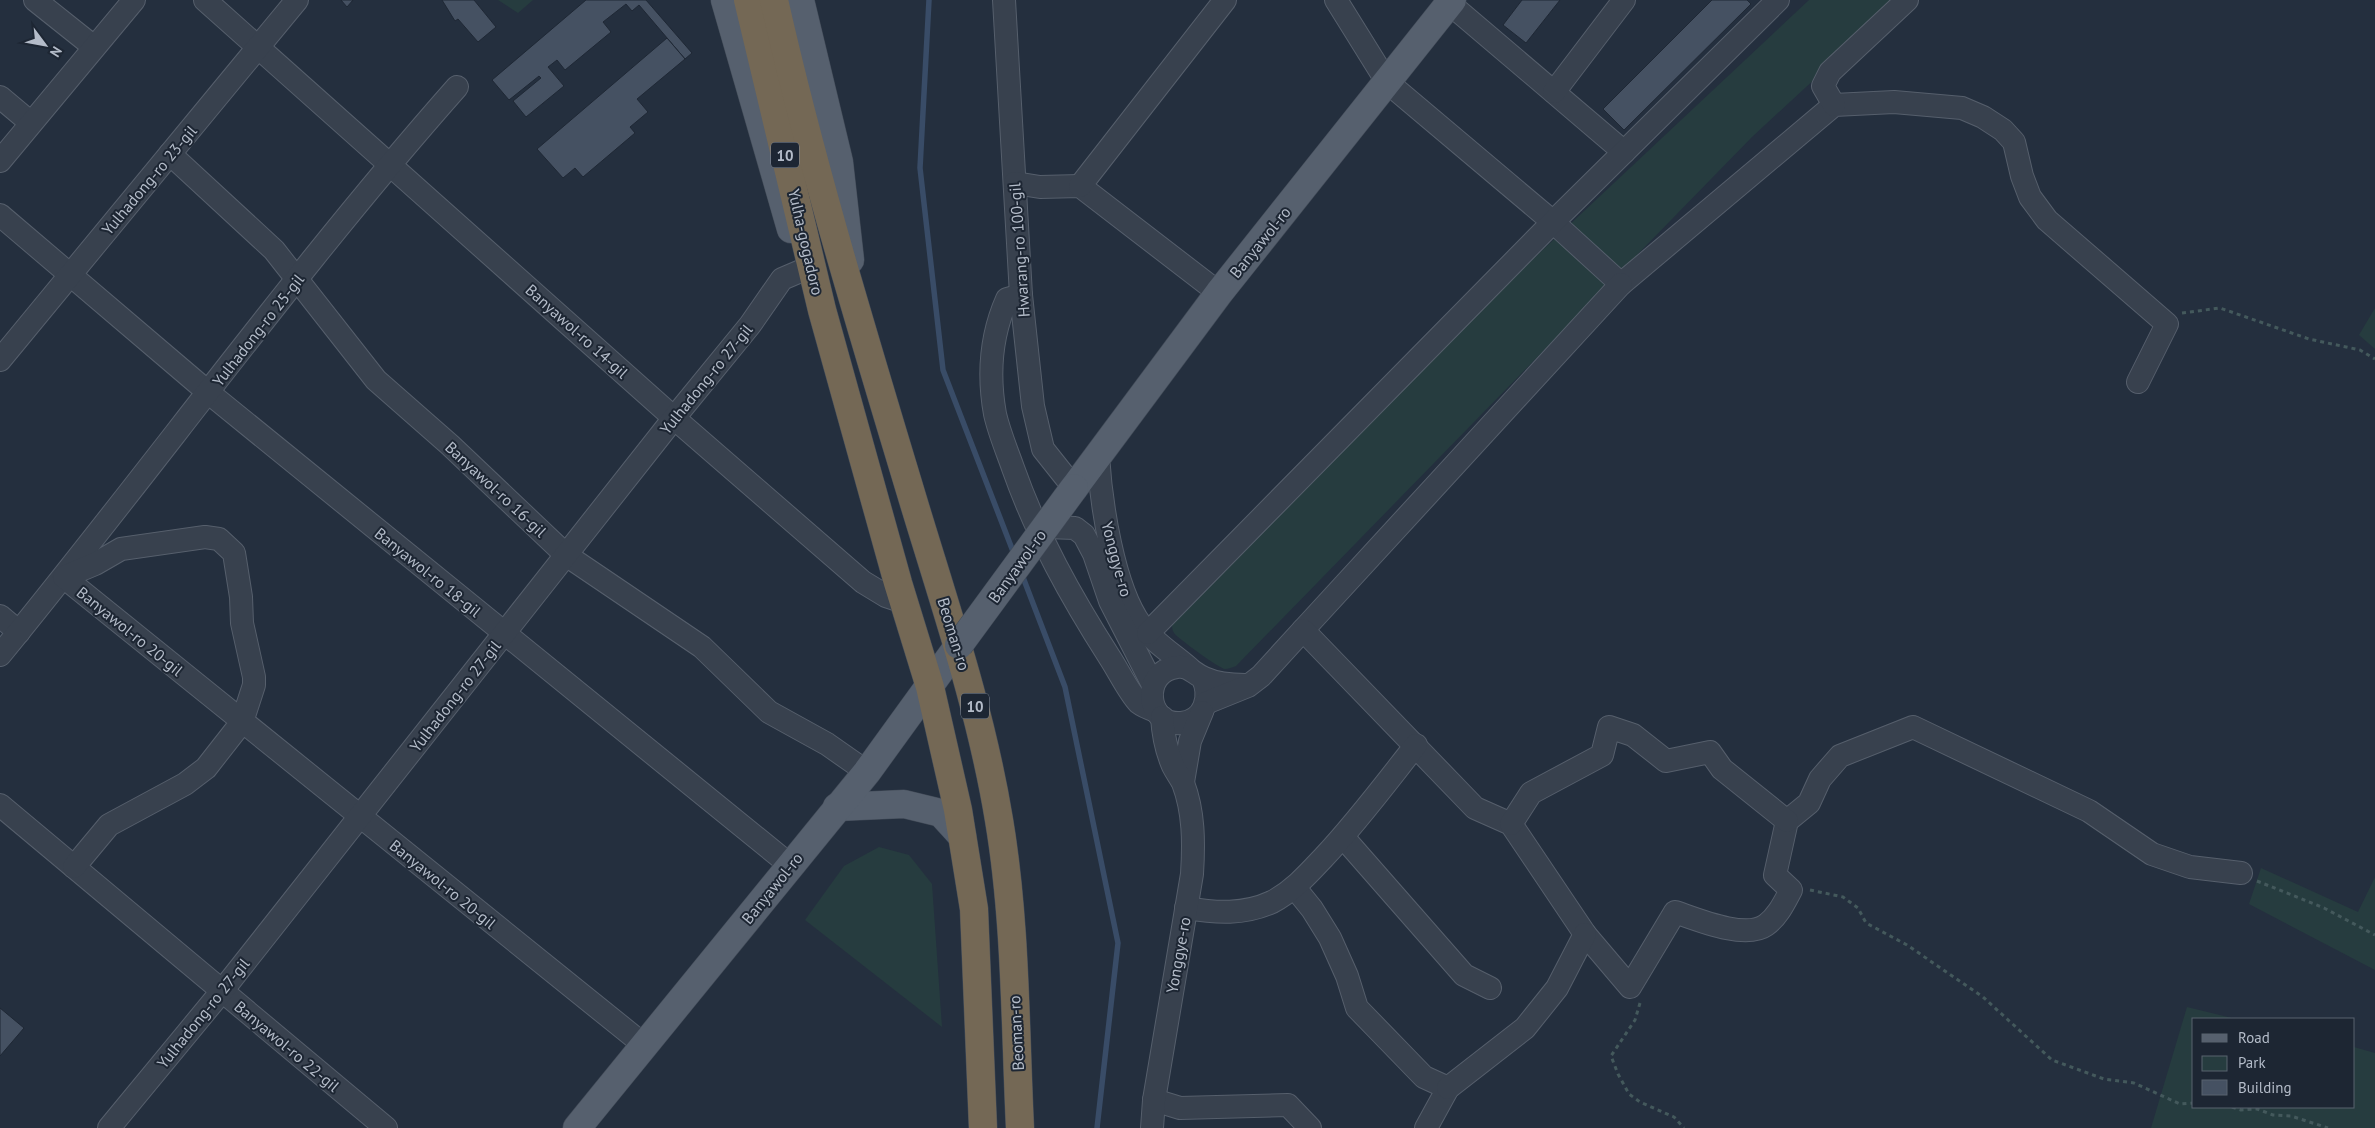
<svg xmlns="http://www.w3.org/2000/svg" width="2375" height="1128" viewBox="0 0 2375 1128" font-family="'PT Sans',sans-serif">
<style>
.green{fill:#263c3f}
.lines{fill:none;stroke-linecap:round;stroke-linejoin:round}
.stream{stroke:#394c67;stroke-width:5.5}
.building{fill:#455162;stroke:#1f2835}
.minor-casing{stroke:#565f6c;stroke-width:24}
.major-casing{stroke:#414a57;stroke-width:29}
.highway-casing{stroke:#434c59;stroke-width:29}
.path{stroke:#44595c;stroke-width:3;stroke-dasharray:4 4;stroke-linecap:butt}
.minor{stroke:#38414e;stroke-width:22}
.major{stroke:#56606e;stroke-width:28}
.highway{stroke:#746855;stroke-width:28}
.major-bridge-casing{stroke:#414a57;stroke-width:29;stroke-linecap:butt}
.major-bridge{stroke:#56606e;stroke-width:28}
.labels{text-anchor:middle;dominant-baseline:central;stroke-width:4;stroke-linejoin:round;paint-order:stroke}
.shield{fill:#1d2633;stroke:#878f9c;stroke-width:1}
.shield-label{font-size:15px;font-weight:bold;fill:#b4bcc9}
.street-label{font-size:16px;fill:#b4bcc9;stroke:#1d2633}
</style>
<rect width="100%" height="100%" fill="#242f3e"/>
<!-- green -->
<g class="green">
<polygon points="498,0 533,0 518,13"/>
<path d="M1809 0H1900L1752 137 1236 666C1233 667 1228 669 1225 669 1220 669 1176 637 1174 633 1171 628 1172 624 1174 618L1533 259Z"/>
<polygon points="2375,308 2375,349 2359,335"/>
<polygon points="879,847 909,855 932,884 942,1027 805,920 844,866"/>
<polygon points="2261,868 2358,912 2375,877 2375,970 2249,904"/>
<polygon points="2187,1007 2236,1019 2194,1019 2194,1107 2354,1107 2354,1047 2375,1053 2375,1128 2151,1128"/>
</g>
<g class="lines">
<!-- stream -->
<g class="stream">
<polyline points="929,0 920,168 943,370 1014,554"/>
<polyline points="1021,572 1065,687 1118,943 1097,1128"/>
</g>
</g>
<!-- building -->
<g class="building">
<polygon points="341,0 353,0 347,7"/>
<polygon points="442,0 474,0 496,27 478,42 458,19 455,21"/>
<polygon points="586,0 646,0 692,53 685,59 639,5 632,11 626,4 603,22 611,32 565,70 557,60 548,67 564,86 526,117 513,101 541,78 539,76 509,100 492,80"/>
<polygon points="1522,0 1560,0 1526,43 1503,25"/>
<polygon points="1712,0 1747,0 1751,4 1624,130 1603,109"/>
<polygon points="667,38 685,59 637,99 648,112 630,127 635,133 583,177 575,168 563,178 537,149"/>
<polygon points="0,1008 24,1028 0,1056"/>
</g>
<g class="lines">
<!-- minor casing -->
<g class="minor-casing">
<g id="minor">
<polyline points="35,0 94,47"/>
<polyline points="205,0 674,418 863,582 886,596 904,602"/>
<polyline points="1004,0 1021,295 1033,406 1043,449 1074,488"/>
<polyline points="1336,0 1387,82 1553,222 1621,284 1834,105 1894,102 1962,108 1983,117 2003,130 2014,142 2022,176 2030,197 2047,220 2167,324 2138,382"/>
<polyline points="1449,3 1624,152"/>
<polyline points="1554,92 1624,0"/>
<polyline points="0,97 31,123"/>
<polyline points="1834,105 1823,86 1830,72 1907,0"/>
<polyline points="170,154 274,250 376,380 450,445 566,555 702,647 769,712 827,744 867,772"/>
<polyline points="0,161 134,0"/>
<polyline points="1015,183 1040,187 1080,186 1219,293"/>
<polyline points="1080,186 1225,0"/>
<polyline points="0,215 209,393 790,865"/>
<path d="M1021 295 1007 299C991 335 988 375 995 414 999 432 1007 451 1013 468 1037 536 1071 597 1110 658 1118 670 1129 693 1139 703 1144 707 1150 709 1156 711"/>
<polyline points="0,360 297,0"/>
<path d="M1098 456C1101 502 1113 587 1141 625 1153 642 1173 654 1189 668"/>
<polyline points="1046,527 1075,528 1084,535 1094,554 1110,601 1153,685"/>
<polyline points="0,616 19,632"/>
<polyline points="1303,630 1621,284"/>
<polyline points="1148,633 1553,222 1778,0"/>
<path d="M0 655C154 467 296 269 457 87"/>
<path d="M1202 677C1212 696 1205 721 1181 723 1145 726 1141 671 1177 667 1189 665 1194 674 1204 678 1217 684 1231 685 1245 685"/>
<path d="M1206 703 1248 686 1261 676 1303 630 1475 808 1511 824 1585 934 1630 987 1675 912C1696 919 1745 940 1766 925 1778 916 1784 903 1791 890L1775 875 1787 821 1809 803 1820 779 1840 756 1913 727 2089 811 2152 854 2190 867 2241 873"/>
<polyline points="1183,782 1190,741 1202,712"/>
<polyline points="0,805 386,1128"/>
<polyline points="1511,824 1531,793 1602,755 1609,727 1633,735 1666,761 1710,752 1722,769 1787,821"/>
<polyline points="1343,837 1464,975 1490,988"/>
<path d="M74 867 109 825 185 784 206 768 242 722 254 685V677L242 623 241 597 234 553 219 539 205 537 121 549 95 564 64 577 76 587C265 740 454 893 644 1045"/>
<polyline points="1295,888 1312,909 1330,938 1347,976 1357,1008 1424,1077 1448,1088 1426,1128"/>
<path d="M1186 908C1216 913 1244 915 1272 902 1293 891 1308 874 1324 857 1357 822 1386 783 1416 745"/>
<polyline points="1448,1088 1525,1028 1557,988 1585,934"/>
<polyline points="1154,1100 1180,1108 1288,1105 1310,1128"/>
<polyline points="109,1128 222,991 674,418 750,325 782,279 803,270"/>
<path d="M1152 1128 1154 1100 1192 874C1194 843 1194 812 1183 783 1180 777 1176 772 1173 766 1166 750 1163 734 1162 717"/>
</g>
</g>
<!-- major casing -->
<g class="major-casing">
<g id="major">
<polyline points="725,0 791,229"/>
<polyline points="800,0 839,162 850,260"/>
<polyline points="1074,488 1219,293 1452,0"/>
<polyline points="837,807 904,804 941,813 962,836"/>
<polyline points="577,1128 867,772 959,645"/>
</g>
</g>
<!-- highway casing -->
<g class="highway-casing">
<g id="highway">
<polyline points="748,0 822,310 898,583 930,687 958,810 974,909 983,1128"/>
<path d="M774 0C812 168 863 334 913 500 945 606 981 710 999 820 1016 921 1015 1026 1020 1128"/>
</g>
</g>
<!-- path -->
<g class="path">
<polyline points="2182,313 2220,308 2309,339 2360,350 2375,359"/>
<polyline points="2257,881 2324,908 2375,935"/>
<polyline points="1810,890 1843,897 1858,908 1866,923 1907,945 1983,997 2052,1060 2104,1079 2134,1083 2180,1104 2194,1103"/>
<polyline points="1640,1003 1635,1020 1611,1056 1618,1074 1629,1094 1640,1102 1674,1117 1684,1128"/>
<polyline points="2232,1107 2241,1110 2257,1109 2273,1115 2291,1116 2328,1128"/>
</g>
<!-- minor -->
<use href="#minor" class="minor"/>
<!-- major -->
<use href="#major" class="major"/>
<!-- highway -->
<use href="#highway" class="highway"/>
<!-- major-bridge casing -->
<g class="major-bridge-casing">
<polyline id="major-bridge" points="959,645 1074,488"/>
</g>
<!-- major-bridge -->
<use href="#major-bridge" class="major-bridge"/>
</g>
<g class="labels">
<!-- shield labels -->
<g class="shield">
<rect x="771" y="142.5" width="28" height="25" rx="4"/>
<rect x="961" y="693.5" width="28" height="25" rx="4"/>
</g>
<g class="shield-label">
<text x="785" y="155">10</text>
<text x="975" y="706">10</text>
</g>
<!-- street labels -->
<g class="street-label">
<text transform="translate(149 180) rotate(-50)">Yulhadong-ro 23-gil</text>
<text transform="translate(806 242) rotate(77)">Yulha-gogadoro</text>
<text transform="translate(1260 242) rotate(-51)">Banyawol-ro</text>
<text transform="translate(1019 250) rotate(-94)">Hwarang-ro 100-gil</text>
<text transform="translate(258 330) rotate(-52)">Yulhadong-ro 25-gil</text>
<text transform="translate(577 331) rotate(42)">Banyawol-ro 14-gil</text>
<text transform="translate(706 379) rotate(-51)">Yulhadong-ro 27-gil</text>
<text transform="translate(496 489) rotate(43)">Banyawol-ro 16-gil</text>
<text transform="translate(1117 559) rotate(75)">Yonggye-ro</text>
<text transform="translate(1017 566) rotate(-54)">Banyawol-ro</text>
<text transform="translate(428 572) rotate(39)">Banyawol-ro 18-gil</text>
<text transform="translate(130 631) rotate(39)">Banyawol-ro 20-gil</text>
<text transform="translate(954 634) rotate(73)">Beoman-ro</text>
<text transform="translate(455 696) rotate(-52)">Yulhadong-ro 27-gil</text>
<text transform="translate(443 884) rotate(39)">Banyawol-ro 20-gil</text>
<text transform="translate(772 888) rotate(-51)">Banyawol-ro</text>
<text transform="translate(1178 955) rotate(-80)">Yonggye-ro</text>
<text transform="translate(203 1013) rotate(-51)">Yulhadong-ro 27-gil</text>
<text transform="translate(1016 1033) rotate(-93)">Beoman-ro</text>
<text transform="translate(287 1046) rotate(40)">Banyawol-ro 22-gil</text>
</g>
</g>
<!-- legend -->
<rect x="2192" y="1018" width="162" height="90" fill="#1d2633" stroke="#59626f"/>
<rect x="2202" y="1034" width="25" height="8" fill="#56606e" stroke="#59626f"/>
<text x="2238" y="1043" font-size="15" fill="#b4bcc9">Road</text>
<rect x="2202" y="1056" width="25" height="15" fill="#263c3f" stroke="#59626f"/>
<text x="2238" y="1068" font-size="15" fill="#b4bcc9">Park</text>
<rect x="2202" y="1080" width="25" height="15" fill="#455162" stroke="#59626f"/>
<text x="2238" y="1093" font-size="15" fill="#b4bcc9">Building</text>
<!-- north arrow -->
<g transform="translate(45 45) rotate(122)" stroke="#1d2633" stroke-width="4" paint-order="stroke">
<path d="M0-4L9 19L0 12L-9 19Z" fill="#b4bcc9"/>
<text y="-8" font-size="14" font-weight="bold" text-anchor="middle" fill="#b4bcc9">N</text>
</g>
</svg>
